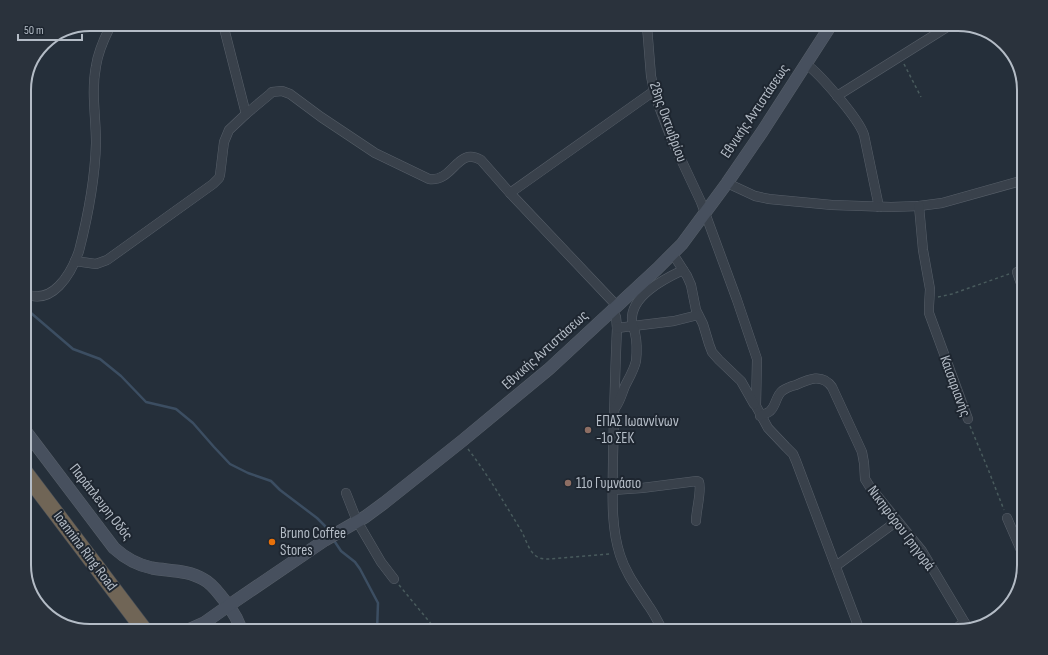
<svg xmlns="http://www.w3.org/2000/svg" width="1048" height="655" viewBox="0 0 1048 655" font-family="'Sofia Sans Condensed',sans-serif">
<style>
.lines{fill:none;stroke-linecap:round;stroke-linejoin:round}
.stream{stroke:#3c4e62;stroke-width:2.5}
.street-casing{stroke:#575f69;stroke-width:10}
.secondary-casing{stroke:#575f69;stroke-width:13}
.highway-casing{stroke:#444c56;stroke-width:17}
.path{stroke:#495b5d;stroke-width:1.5;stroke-dasharray:3 3;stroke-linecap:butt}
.street{stroke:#39414b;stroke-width:9}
.secondary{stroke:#47505e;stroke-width:12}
.highway{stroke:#706556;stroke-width:16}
.education-dot{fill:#8d6e63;stroke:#1e2630;stroke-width:1.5}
.food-dot{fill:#e8710a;stroke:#1e2630;stroke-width:1.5}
.labels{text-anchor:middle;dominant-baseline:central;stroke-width:4;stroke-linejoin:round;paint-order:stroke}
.street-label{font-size:15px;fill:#b4bcc6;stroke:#1e2630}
.poi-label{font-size:15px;fill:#b4bcc6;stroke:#1e2630;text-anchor:start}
.rim{fill:none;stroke:#b4bcc6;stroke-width:2}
</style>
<rect width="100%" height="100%" fill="#252f3a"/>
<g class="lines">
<!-- stream -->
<g class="stream">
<polyline points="24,307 73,349 100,359 121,376 146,402 176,409 193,423 214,447 230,464 248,473 271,481 280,490 317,518 326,527 330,533"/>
<polyline points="333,539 341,551 355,562 360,569 378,603 377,631"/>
</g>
<!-- street casing -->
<g class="street-casing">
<g id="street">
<polyline points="647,26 651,76 655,96 671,138 701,202 737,300 757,359 756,406 768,428 786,447 793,454 796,461 860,631"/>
<polyline points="224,28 246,114"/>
<path d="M806 64C820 74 859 119 864 135L879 207"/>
<polyline points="837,96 952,24"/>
<polyline points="727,183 755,196 769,199 832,205 891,207 919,206 942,203 1024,180"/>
<polyline points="919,206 923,250 930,289 929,306 929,313 968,419"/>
<polyline points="673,254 687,276 691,285 696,310 703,324 709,344 712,352 719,360 741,381 754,404"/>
<path d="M75 261 96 264 107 260 213 184 219 178 220 175 224 142 229 130 246 114 270 94 272 92 282 91 290 94 321 117 375 153 429 179C454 182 457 146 481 160L510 193"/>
<polyline points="1017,272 1024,292"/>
<path d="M24 293C52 307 71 274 79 251 88 216 95 179 96 143 96 117 91 92 96 66 98 53 103 41 109 29"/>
<polyline points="617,306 510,193 654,91"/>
<path d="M612 311 616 317 617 328C615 372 614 415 613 458 613 490 610 524 620 555 626 574 637 588 648 605 654 613 658 622 663 631"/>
<polyline points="617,328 674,321 698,315"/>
<path d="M615 408C620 402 622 393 625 386 629 378 634 370 636 361 637 352 637 342 635 333 634 329 632 325 632 321 630 296 664 279 683 270"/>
<path d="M760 416C764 414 769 413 771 410 776 405 776 396 782 391 786 388 792 386 796 385 809 379 822 373 832 387L862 452 864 463 865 479 870 487 922 551 968 628"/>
<path d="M613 490 642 488 697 481 699 482C702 490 696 511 696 521"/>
<polyline points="346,493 357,521 381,562 394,579"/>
<polyline points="1007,518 1024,557"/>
<polyline points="836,566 897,521"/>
<polyline points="953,631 964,622"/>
</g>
</g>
<!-- secondary casing -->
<g class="secondary-casing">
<g id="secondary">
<path d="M24 429 114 548C125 558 137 565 152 568 169 571 188 570 203 579 213 584 218 593 225 601 232 610 239 620 241 631"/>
<polyline points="186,631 204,623 228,606 325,540 365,517 384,503 462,441 549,369 657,269 682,244 727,183 762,132 831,25"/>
</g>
</g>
<!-- highway casing -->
<g class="highway-casing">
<polyline id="highway" points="24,471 145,631"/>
</g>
<!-- path -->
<g class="path">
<polyline points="904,64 921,97"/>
<polyline points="938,297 952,294 1009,274"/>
<polyline points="970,426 988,469 1004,510"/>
<path d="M468 449C488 475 505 504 522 532 526 540 529 551 536 556 540 559 544 559 548 559L610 554"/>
<polyline points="399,585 437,631"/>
</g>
<!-- street -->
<use href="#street" class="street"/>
<!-- secondary -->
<use href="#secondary" class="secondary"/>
<!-- highway -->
<use href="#highway" class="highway"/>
</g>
<!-- markers -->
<g class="education-dot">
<circle cx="588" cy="430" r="4"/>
<circle cx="568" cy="483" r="4"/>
</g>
<circle class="food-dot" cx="272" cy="542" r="4"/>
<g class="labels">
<!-- street labels -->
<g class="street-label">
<text transform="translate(755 111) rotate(-56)">Εθνικής Αντιστάσεως</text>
<text transform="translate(668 122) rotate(70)">28ης Οκτωβρίου</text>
<text transform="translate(545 350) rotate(-42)">Εθνικής Αντιστάσεως</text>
<text transform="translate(955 386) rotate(70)">Καισαριανής</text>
<text transform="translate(101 502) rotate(52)">Παράπλευρη Οδός</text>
<text transform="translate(901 528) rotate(53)">Νικηφόρου Γρηγορά</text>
<text transform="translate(85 551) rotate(53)">Ioannina Ring Road</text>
</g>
<!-- poi labels -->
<g class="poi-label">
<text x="596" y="421">ΕΠΑΣ Ιωαννίνων<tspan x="596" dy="17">-1ο ΣΕΚ</tspan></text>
<text x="576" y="483">11o Γυμνάσιο</text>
<text x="280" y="533">Bruno Coffee<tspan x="280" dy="17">Stores</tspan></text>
</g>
</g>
<!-- crop -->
<path d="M0 0H1048V655H0ZM90 31H958A59 59 0 0 1 1017 90V565A59 59 0 0 1 958 624H90A59 59 0 0 1 31 565V90A59 59 0 0 1 90 31Z" fill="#2a323c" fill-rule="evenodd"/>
<path class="rim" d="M90 31H958A59 59 0 0 1 1017 90V565A59 59 0 0 1 958 624H90A59 59 0 0 1 31 565V90A59 59 0 0 1 90 31Z"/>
<!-- scale -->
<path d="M18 34v6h64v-6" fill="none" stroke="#b4bcc6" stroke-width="2"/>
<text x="24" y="34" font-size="12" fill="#b4bcc6" stroke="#1e2630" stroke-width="3" paint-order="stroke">50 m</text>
</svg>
